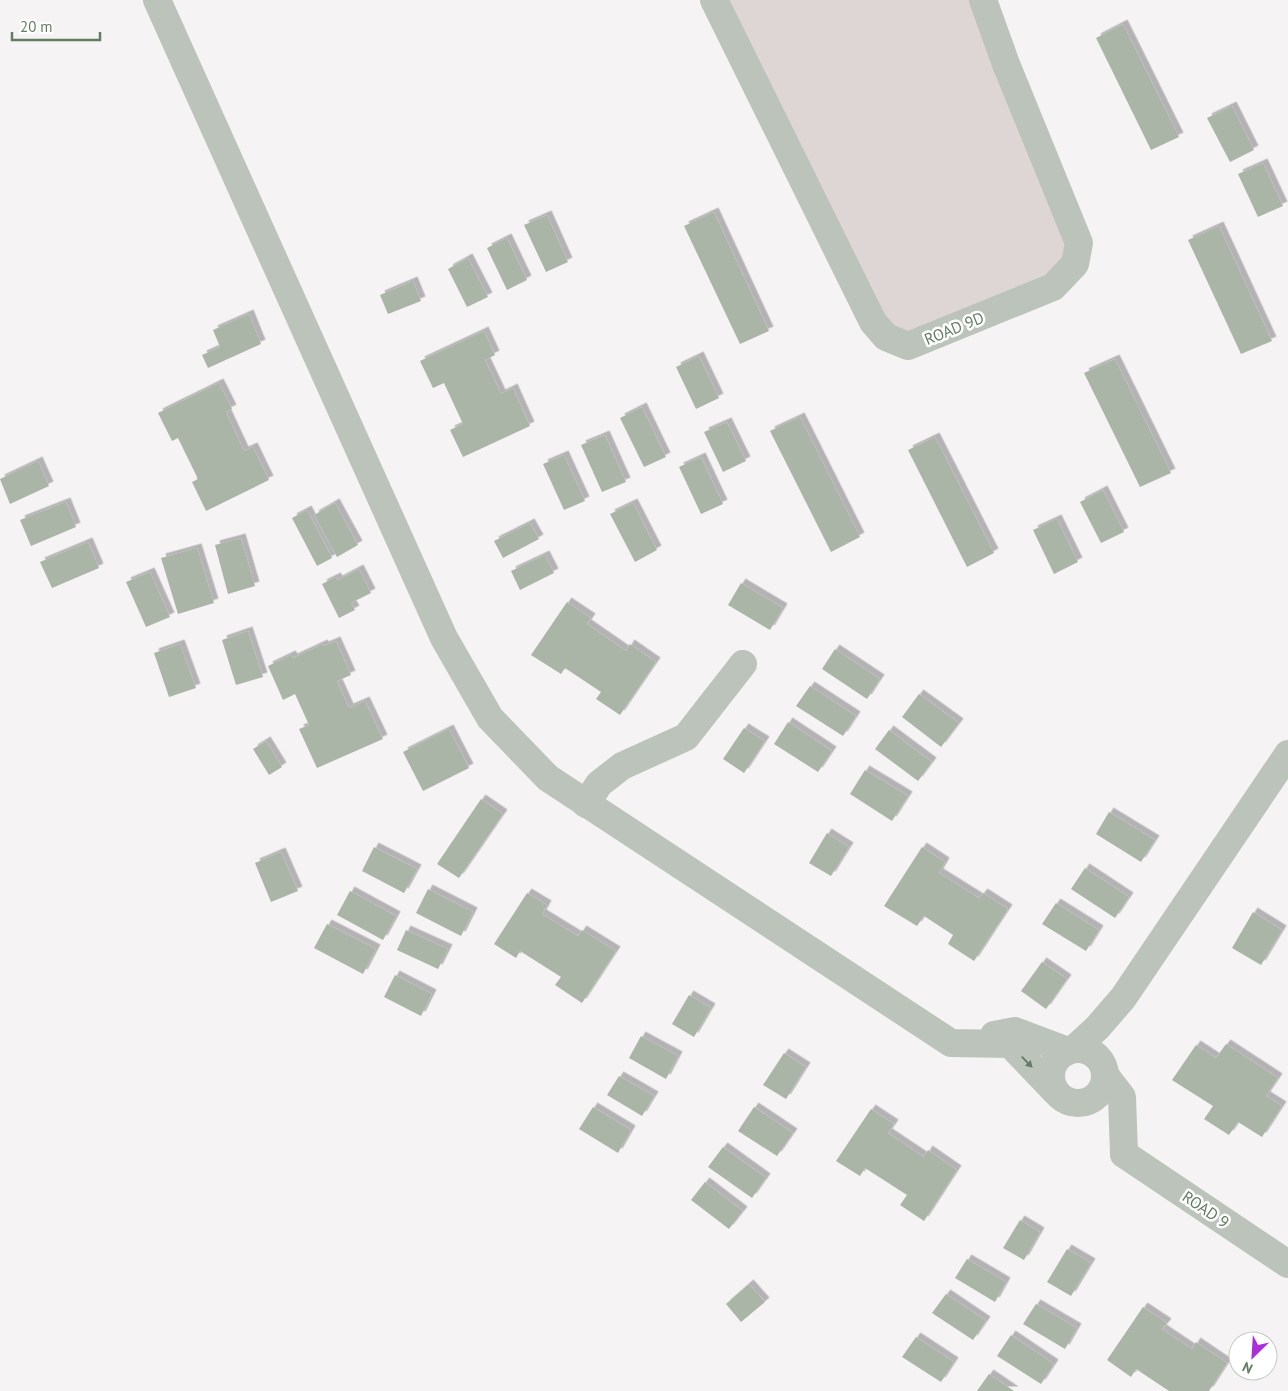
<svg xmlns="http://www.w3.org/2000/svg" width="1288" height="1391" viewBox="0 0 1288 1391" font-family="'PT Sans',sans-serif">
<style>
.green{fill:#ddd6d4}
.building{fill:#aab5a8;filter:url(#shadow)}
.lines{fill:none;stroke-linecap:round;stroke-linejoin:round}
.minor{stroke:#bbc3bb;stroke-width:28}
.oneway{fill:#647d62}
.labels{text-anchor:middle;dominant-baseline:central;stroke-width:5;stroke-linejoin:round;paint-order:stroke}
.street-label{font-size:16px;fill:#647d62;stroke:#fff}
</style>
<defs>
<filter id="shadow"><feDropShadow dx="4.5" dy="-4.5" stdDeviation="0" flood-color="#0004"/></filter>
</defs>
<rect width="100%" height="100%" fill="#f6f3f5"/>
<!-- green -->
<polygon class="green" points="724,0 970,0 1067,238 1067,252 1052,276 911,335 890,327"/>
<!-- building -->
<g class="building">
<polygon points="1123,24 1179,137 1151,150 1096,38"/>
<polygon points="1232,106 1254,150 1230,162 1207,118"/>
<polygon points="1263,163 1283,206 1258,217 1238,174"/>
<polygon points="714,212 769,331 740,344 684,226"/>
<polygon points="547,215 568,262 546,272 524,225"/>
<polygon points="1219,226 1272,341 1241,354 1188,240"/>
<polygon points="507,238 527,280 507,290 487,248"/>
<polygon points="468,258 488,297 467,307 448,269"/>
<polygon points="413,281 421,301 388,314 380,295"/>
<polygon points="249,314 261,344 208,368 202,355 220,347 213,330"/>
<polygon points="484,331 495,355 485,360 501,394 513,388 530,426 463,457 450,430 463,424 444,383 433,388 420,361"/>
<polygon points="699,356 719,398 696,409 676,367"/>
<polygon points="1115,359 1171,473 1140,487 1084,373"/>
<polygon points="219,383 232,409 226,412 244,451 253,447 269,480 206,511 192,482 198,479 178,438 172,441 158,413"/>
<polygon points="642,407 666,457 644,467 620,418"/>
<polygon points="800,417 860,537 831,552 770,431"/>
<polygon points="727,422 746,461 723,472 704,432"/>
<polygon points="605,435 626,482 602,492 581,445"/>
<polygon points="935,437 994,553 967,567 908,450"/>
<polygon points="564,455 585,501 564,510 543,464"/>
<polygon points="701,457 723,504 701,514 679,467"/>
<polygon points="38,461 49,486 10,504 0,479"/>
<polygon points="1103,490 1124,532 1101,543 1080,502"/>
<polygon points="66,502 76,527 31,546 20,520"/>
<polygon points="335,503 358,545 337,557 314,515"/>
<polygon points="633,503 657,550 635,562 610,514"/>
<polygon points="307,510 332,558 317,566 292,518"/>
<polygon points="1057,519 1078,562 1054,574 1033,530"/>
<polygon points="530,523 539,539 503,558 494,541"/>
<polygon points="241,538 255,586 228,594 215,545"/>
<polygon points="88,542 99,568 52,588 40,562"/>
<polygon points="197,548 214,603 178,614 161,558"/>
<polygon points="545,555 554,573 520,590 511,571"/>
<polygon points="359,569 371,593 351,603 355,610 339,618 322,584 336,577 338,580"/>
<polygon points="150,572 170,617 146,627 126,582"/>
<polygon points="741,583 783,608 770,630 728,605"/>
<polygon points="567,602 591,618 587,624 626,651 630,644 656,662 620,715 596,699 601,692 565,668 561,674 531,655"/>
<polygon points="248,631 263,677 236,685 222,640"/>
<polygon points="336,641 351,675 337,681 349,708 365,701 383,739 317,768 299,729 309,725 295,694 283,700 268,666 291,655 293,658 323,644 324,646"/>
<polygon points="180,644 196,688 169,697 154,653"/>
<polygon points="835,649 880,679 867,699 822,669"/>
<polygon points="810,686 856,716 843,736 796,706"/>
<polygon points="919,694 959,723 941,747 902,717"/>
<polygon points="788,722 832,751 818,772 774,744"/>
<polygon points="744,728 765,741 744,773 723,759"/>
<polygon points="449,729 469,768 423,791 403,752"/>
<polygon points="889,730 932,762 918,781 875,749"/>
<polygon points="266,741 282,767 269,775 253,749"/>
<polygon points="865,770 908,796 892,821 850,794"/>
<polygon points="481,799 503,814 459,878 437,864"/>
<polygon points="1109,812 1155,840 1141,862 1096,834"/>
<polygon points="827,833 849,847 831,876 809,863"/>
<polygon points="374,847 417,869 404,893 362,871"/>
<polygon points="922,847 945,862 939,873 979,898 983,893 1008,909 974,961 948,944 953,935 924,916 917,926 884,906"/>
<polygon points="281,852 298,891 271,902 255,863"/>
<polygon points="1085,868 1129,897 1115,918 1071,889"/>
<polygon points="428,889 473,912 461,936 416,913"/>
<polygon points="350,891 396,916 383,940 337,915"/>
<polygon points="527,893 547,905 542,914 578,936 582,930 616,951 582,1003 555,985 561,977 520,951 516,958 494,944"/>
<polygon points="1056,903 1099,930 1086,951 1042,924"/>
<polygon points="1253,912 1282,930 1261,965 1232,948"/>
<polygon points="327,924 376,949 363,974 314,948"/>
<polygon points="406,930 448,949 438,969 397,950"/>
<polygon points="1042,962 1067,979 1046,1009 1021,991"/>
<polygon points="395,975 432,994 421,1016 384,997"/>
<polygon points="689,995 711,1008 694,1037 672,1024"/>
<polygon points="641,1036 678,1056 666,1079 629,1058"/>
<polygon points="1226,1044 1278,1078 1266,1096 1282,1106 1262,1137 1238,1122 1229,1135 1204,1119 1213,1106 1172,1080 1196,1045 1216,1058"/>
<polygon points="784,1053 806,1067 786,1099 763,1085"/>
<polygon points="619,1076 654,1096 642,1116 607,1095"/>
<polygon points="593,1107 631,1130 618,1153 579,1129"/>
<polygon points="754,1107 793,1133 777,1156 738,1131"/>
<polygon points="871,1109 894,1124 888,1133 924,1157 928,1150 957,1170 924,1221 900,1205 907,1195 865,1168 860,1176 836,1161"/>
<polygon points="723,1147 766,1178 752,1198 708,1167"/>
<polygon points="705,1182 743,1211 729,1229 691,1200"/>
<polygon points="1020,1220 1040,1232 1024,1260 1003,1248"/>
<polygon points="1067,1249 1091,1263 1071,1296 1047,1282"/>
<polygon points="967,1259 1006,1282 995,1302 955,1278"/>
<polygon points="749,1284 765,1302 741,1322 726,1304"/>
<polygon points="946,1294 986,1321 973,1340 932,1313"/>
<polygon points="1036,1304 1077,1328 1065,1349 1023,1324"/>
<polygon points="1143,1307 1167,1323 1162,1329 1192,1349 1196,1342 1227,1363 1209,1391 1169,1391 1136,1369 1131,1377 1107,1360"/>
<polygon points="1011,1335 1054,1364 1041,1384 997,1356"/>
<polygon points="916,1337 954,1362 941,1382 902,1357"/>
<polygon points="989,1374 1014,1391 977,1391"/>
</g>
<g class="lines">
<!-- minor -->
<g class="minor">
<polyline points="157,0 444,638 490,718 548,778 951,1043 1010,1044 1055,1091"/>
<polyline points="714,0 873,322 886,337 908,346 1053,287 1075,264 1079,243 1006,64 983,0"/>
<polyline points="586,804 599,784 622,766 686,737 743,664"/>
<polyline points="994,1035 1015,1031 1068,1051"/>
<polyline points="1074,1049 1097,1028 1123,998 1288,754"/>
<circle cx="1078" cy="1076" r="27"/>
<polyline points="1105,1075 1122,1097 1124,1154"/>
<polyline points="1124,1154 1288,1264"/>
</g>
</g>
<!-- one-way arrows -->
<defs><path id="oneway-solid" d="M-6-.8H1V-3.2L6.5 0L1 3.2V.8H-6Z" transform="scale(1.25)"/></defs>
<use class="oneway" href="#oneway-solid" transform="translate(1027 1062) rotate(46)"/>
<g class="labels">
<!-- street labels -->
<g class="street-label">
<text transform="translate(954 328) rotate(-22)">ROAD 9D</text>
<text transform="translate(1206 1209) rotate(34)">ROAD 9</text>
</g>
</g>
<!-- north arrow -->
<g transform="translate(1253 1356) rotate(205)"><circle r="24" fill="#ffffff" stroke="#c1cbc0"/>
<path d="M0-4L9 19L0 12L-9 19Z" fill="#ad2ddd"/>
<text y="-8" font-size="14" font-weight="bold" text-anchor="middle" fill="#647d62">N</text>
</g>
<!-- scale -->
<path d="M12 32v8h88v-8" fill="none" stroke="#647d62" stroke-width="2.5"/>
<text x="20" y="32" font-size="15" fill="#647d62" stroke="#ffffff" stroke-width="4" paint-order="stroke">20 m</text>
</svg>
